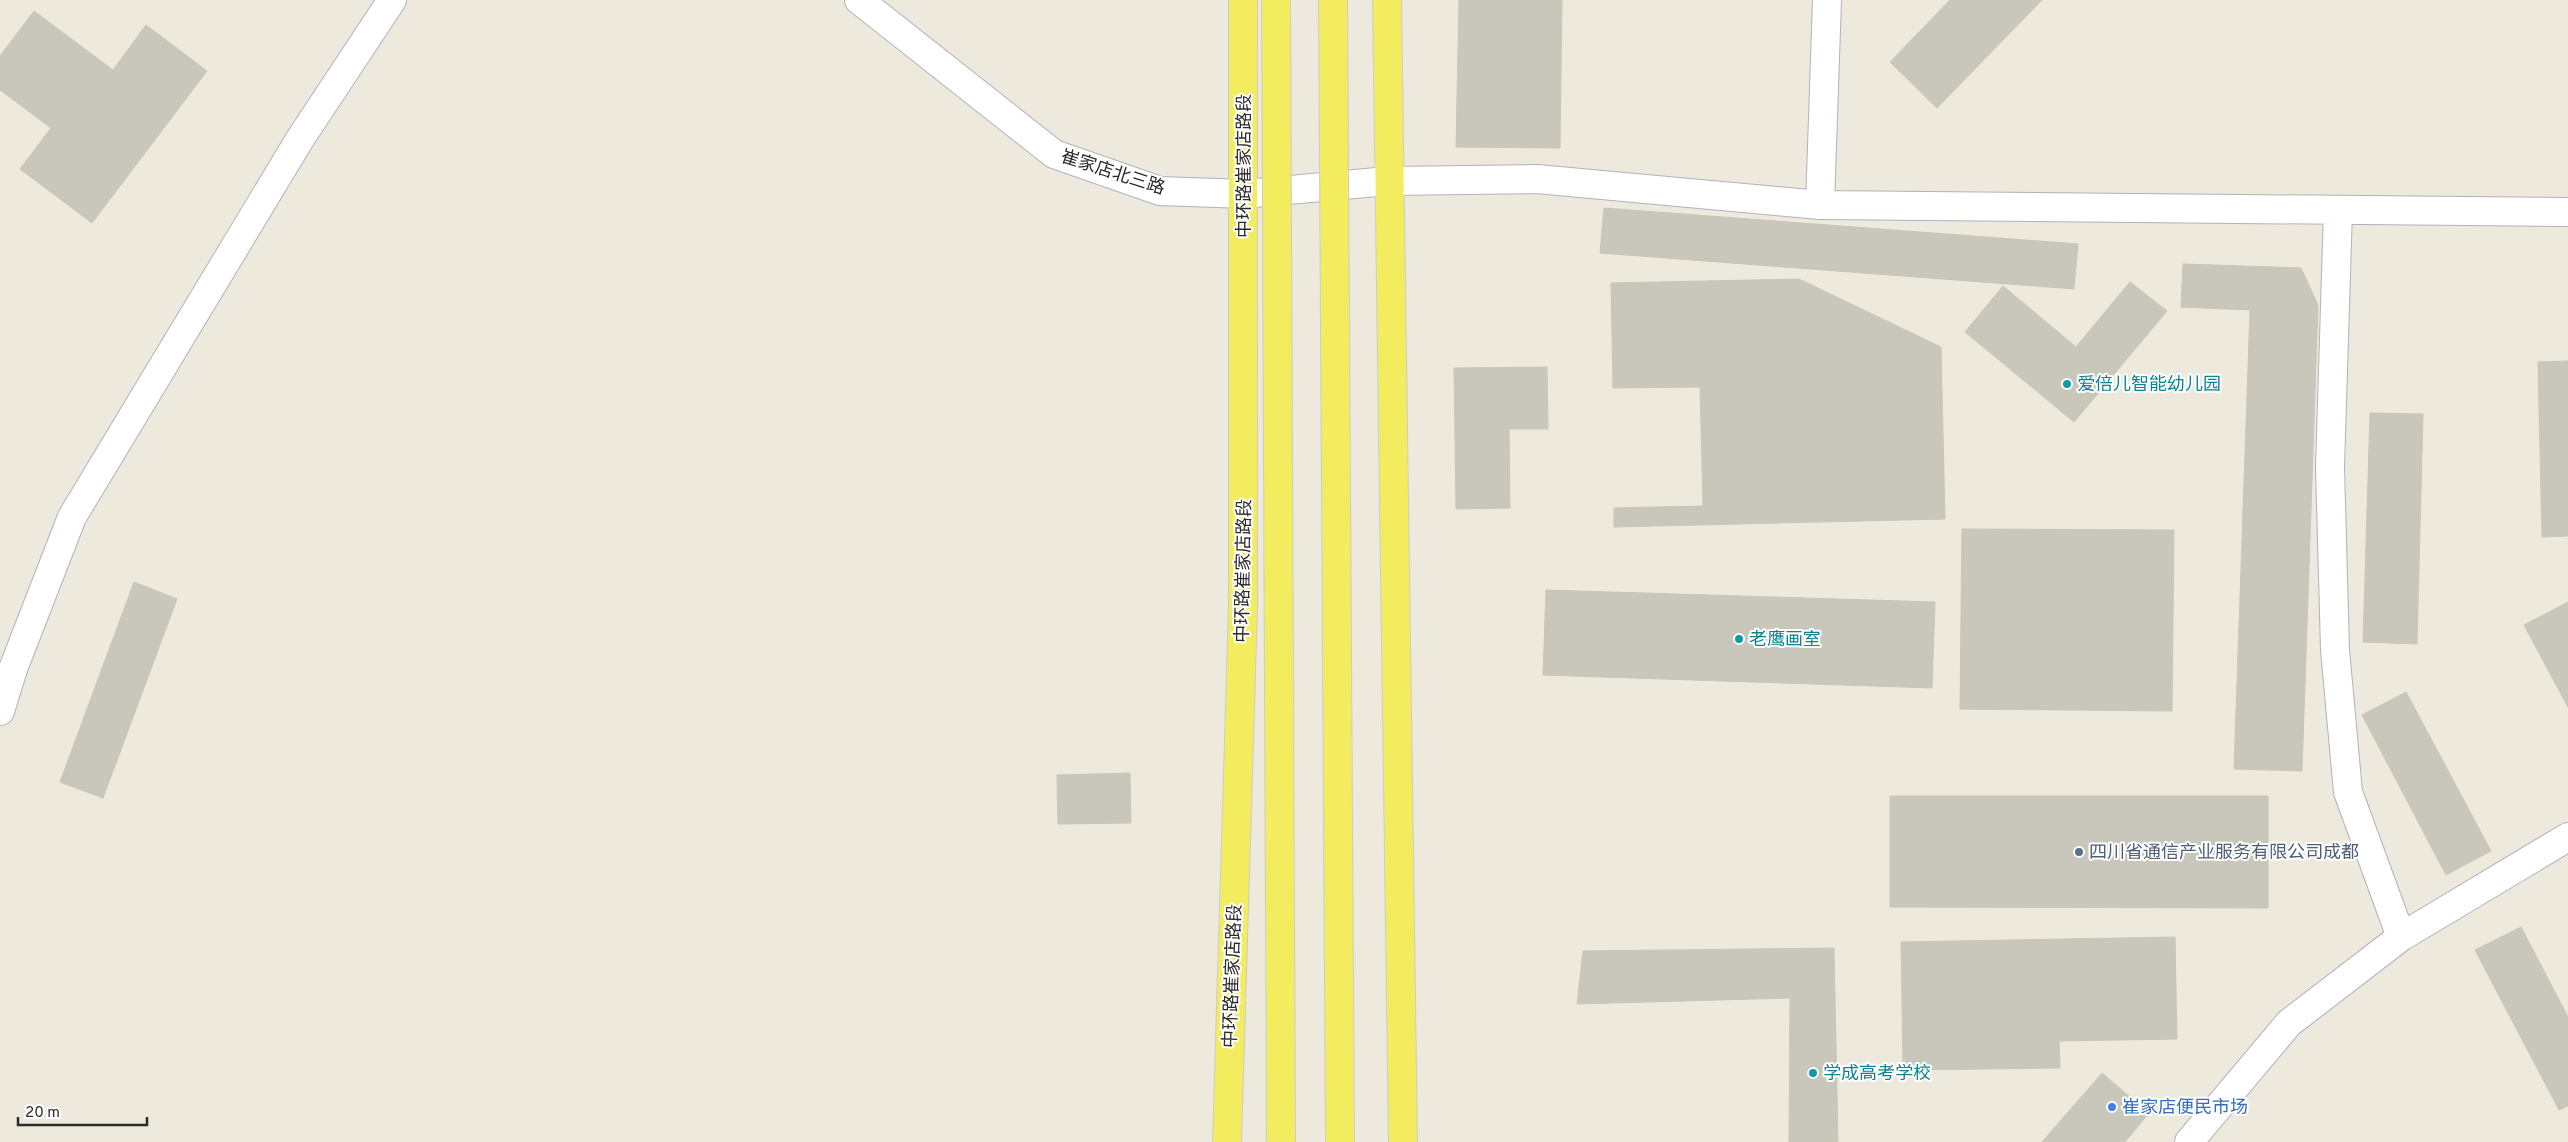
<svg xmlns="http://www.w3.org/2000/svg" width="2568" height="1142" viewBox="0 0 2568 1142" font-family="Overpass,'Noto Sans SC',sans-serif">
  <rect width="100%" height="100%" fill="#ede9dd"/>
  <path fill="#c9c7bc" stroke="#c9c6b7" d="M1459,0H1562L1560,148L1456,147Z
    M1950,0H2042L1937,108L1890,62Z
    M34,11L113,70L146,25L207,71L92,223L20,169L51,128L0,90V56Z
    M1604,208L2078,244L2074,289L1600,253Z
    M2183,264L2301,268L2318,305L2302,771L2234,769L2250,310L2181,307Z
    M1799,279L1941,347L1945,519L1614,527V508L1703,506L1700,387L1613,388L1611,283Z
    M2130,282L2167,311L2074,422L1965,332L2003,286L2076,347Z
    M2568,361V536L2542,537L2538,362Z
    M1547,367L1548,429H1509L1510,508L1456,509L1454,368Z
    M2370,413L2423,414L2417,644L2363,642Z
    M1962,529L2174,530L2172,711L1960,709Z
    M134,582L177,599L103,798L60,782Z
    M1546,590L1935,602L1932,688L1543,675Z
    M2568,602V707L2524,625Z
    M2406,692L2491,851L2446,875L2362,715Z
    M1130,773L1131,823L1058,824L1057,775Z
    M1890,796H2268V908L1890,907Z
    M2521,927L2568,1017V1106L2559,1110L2475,950Z
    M2175,937L2177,1039L2059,1041L2060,1068L1903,1070L1901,942Z
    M1834,948L1838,1142H1789L1790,998L1577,1004L1583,951Z
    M2102,1073L2149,1113L2125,1142H2042Z"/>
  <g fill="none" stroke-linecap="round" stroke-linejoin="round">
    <g stroke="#b1b1bf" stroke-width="30">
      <path id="minor" d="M859,0L1054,154L1160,191L1245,194L1388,181L1537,179L1820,205L2568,212
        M1820,205L1827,0
        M0,711L13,669L72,517L300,139L392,0
        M2401,937L2568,837
        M2189,1142L2289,1023L2401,937L2348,792L2335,650L2330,467L2338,210"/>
    </g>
    <g stroke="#ccc" stroke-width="30">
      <path id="major" d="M1387,0L1403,1142
        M1227,1142L1243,606V0"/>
    </g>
    <use href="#minor" stroke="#fff" stroke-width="28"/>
    <use href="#major" stroke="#f2ec5e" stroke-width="28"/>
    <g stroke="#ccc" stroke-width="30" stroke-linecap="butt">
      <path id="major-bridge" d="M1276,0L1281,1142
        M1333,0L1340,1142"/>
    </g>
    <use href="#major-bridge" stroke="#f2ec5e" stroke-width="28"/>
  </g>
  <g fill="#0f9aa8" stroke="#fff" stroke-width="2">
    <circle cx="2067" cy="384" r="5"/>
    <circle cx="1739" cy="639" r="5"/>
    <circle cx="1813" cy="1073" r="5"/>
  </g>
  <circle fill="#5c6f8a" stroke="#fff" stroke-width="2" cx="2079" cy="852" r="5"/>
  <circle fill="#3f7fe0" stroke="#fff" stroke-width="2" cx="2112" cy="1107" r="5"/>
  <g text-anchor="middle" stroke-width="4" stroke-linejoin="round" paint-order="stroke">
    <g font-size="18" fill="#2b2b2b" stroke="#fff">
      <text transform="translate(1244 166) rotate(-90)" y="6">中环路崔家店路段</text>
      <text transform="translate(1113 172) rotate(18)" y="6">崔家店北三路</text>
      <text transform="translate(1243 571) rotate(-89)" y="6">中环路崔家店路段</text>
      <text transform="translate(1232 976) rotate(-88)" y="6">中环路崔家店路段</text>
    </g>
    <g font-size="18" fill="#0d838f" stroke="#fff" text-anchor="start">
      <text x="2077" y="390">爱倍儿智能幼儿园</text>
      <text x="1749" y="645">老鹰画室</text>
      <text x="1823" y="1079">学成高考学校</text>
    </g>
    <g font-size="18" fill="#4e5e75" stroke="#fff" text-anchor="start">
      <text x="2089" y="858">四川省通信产业服务有限公司成都</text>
    </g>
    <g font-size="18" fill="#366cbe" stroke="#fff" text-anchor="start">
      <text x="2122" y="1113">崔家店便民市场</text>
    </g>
  </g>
  <path d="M18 1117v8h129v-8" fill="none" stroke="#2b2b2b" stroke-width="2.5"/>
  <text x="25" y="1117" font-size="15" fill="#2b2b2b" stroke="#ffffff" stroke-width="4" paint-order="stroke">20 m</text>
</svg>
